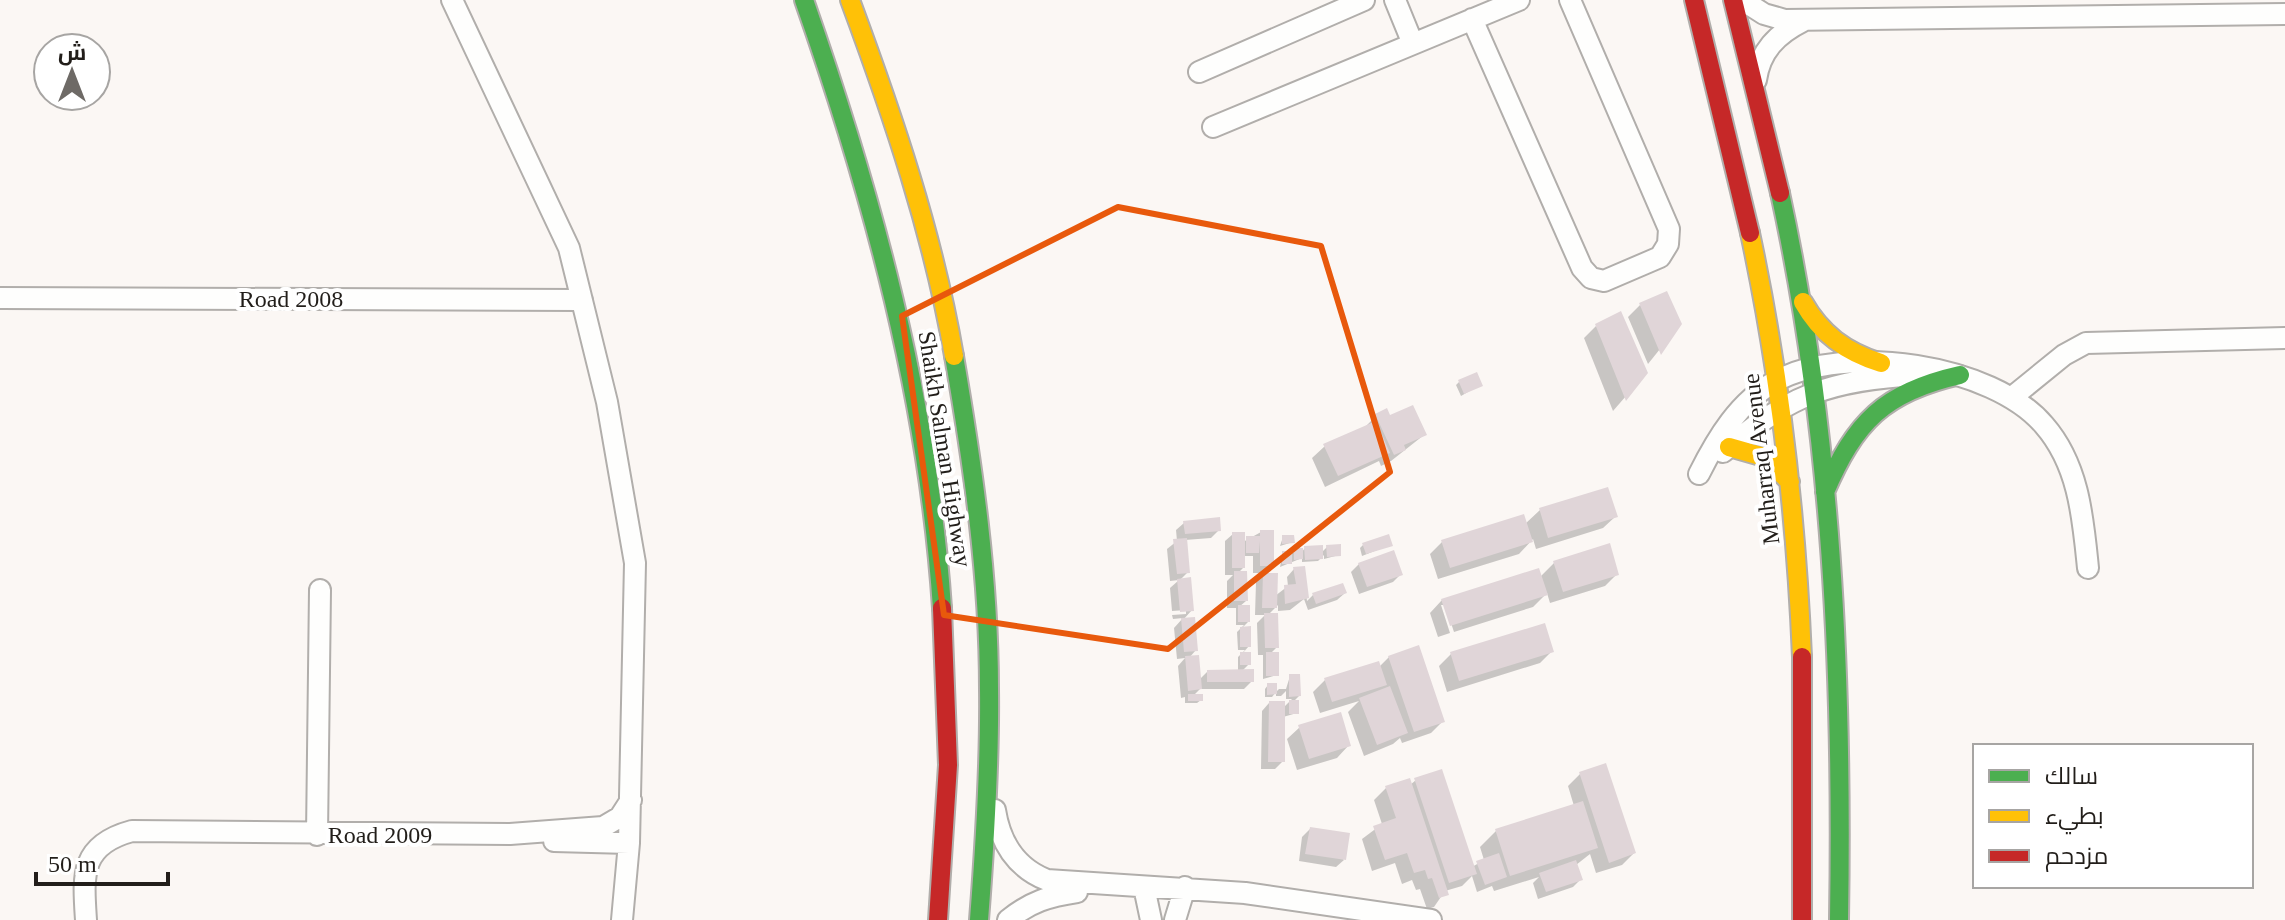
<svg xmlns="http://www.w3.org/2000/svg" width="2285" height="920" viewBox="0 0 2285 920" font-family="'Times New Roman',Cairo,serif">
  <rect width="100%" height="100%" fill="#fbf7f4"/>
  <path fill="#0003" d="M1640,305L1680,324L1648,364L1628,317Z
    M1596,326L1646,373L1613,411L1584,338Z
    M1459,382L1480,385L1461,396L1456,385Z
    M1376,416L1424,435L1391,461L1381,466L1379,461L1325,487L1312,458L1325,446L1364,428Z
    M1540,510L1616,516L1603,528L1536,549L1533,539L1519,554L1438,579L1430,554L1442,542L1525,524Z
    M1184,523L1219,530L1211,538L1185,540L1188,572L1180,580L1192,610L1183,620L1196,650L1189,658L1199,680L1207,672L1238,671V657L1245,650H1238L1237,632L1244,625H1236V608H1227V581L1233,575H1225V541L1233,534L1243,542L1261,532L1272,565L1265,573H1253V556H1243V568L1238,573L1246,601L1239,607L1248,622L1241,629L1249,646L1242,654L1249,664L1242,671L1252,681L1244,689H1200L1193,696L1201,700L1197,703H1185V697L1181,698L1178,666L1185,658L1177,659L1174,628L1183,618L1173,619L1172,615L1186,614V610L1172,611L1170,588L1179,580L1170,581L1167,549L1177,541L1176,530Z
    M1283,537L1293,542L1280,546Z
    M1363,545H1390L1362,556L1360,548Z
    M1327,547L1339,555L1324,559V555L1318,561L1302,562V558L1280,567L1283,553H1301L1305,548L1321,553Z
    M1554,563L1617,574L1605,586L1550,603L1547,593L1533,607L1454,632L1445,605H1441L1450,633L1438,637L1430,613L1442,600L1540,577Z
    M1359,564L1401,574L1393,582L1359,594L1351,572Z
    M1303,568L1307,601L1313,595L1345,593L1337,600L1308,610L1304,599L1290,610L1278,611V605L1268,615L1277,647L1270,654L1277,675L1263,679V655H1258L1257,623L1265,615H1255L1256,582L1264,575L1275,596L1288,586L1287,577L1294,569Z
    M1552,651L1540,663L1447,692L1439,666L1451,654Z
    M1389,657L1443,721L1431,733L1402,743L1400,738L1393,744L1364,756L1348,712L1359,701L1320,713L1313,692L1325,680L1379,667Z
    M1290,676L1299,696L1293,702L1297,713L1283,717V761L1275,769H1261L1262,711L1269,703L1283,708L1292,699H1286V691L1281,696H1276V692L1272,697H1265V689L1268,685L1275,693L1279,689H1286Z
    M1300,727L1349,745L1337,758L1297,770L1287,739Z
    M1580,774L1634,853L1622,865L1596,873L1590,854L1576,865L1581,879L1573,887L1538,899L1533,883L1539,877L1494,891L1492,886L1477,892L1472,876L1462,886L1445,891L1434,907L1427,909L1420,889L1416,890L1412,880L1402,884L1395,863L1372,871L1362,839L1382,824L1374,800L1386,788L1410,785L1416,780L1472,867L1484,860L1480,847L1496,831L1574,806L1568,786Z
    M1310,829L1344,860L1336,867L1299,861L1302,837Z"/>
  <path fill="#e0d5d8" d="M1667,291L1682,324L1661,355L1639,303Z
    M1621,311L1648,373L1626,401L1595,324Z
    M1477,372L1483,386L1464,394L1458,380Z
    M1413,405L1427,435L1404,445L1406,450L1394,455L1375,414L1387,408L1390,415Z
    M1376,421L1390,453L1338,476L1323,444Z
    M1608,487L1618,517L1548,538L1539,508Z
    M1524,514L1533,542L1450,568L1441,540Z
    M1220,517L1221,531L1185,534L1183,521Z
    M1260,530H1274V566H1260V541L1259,553H1246V536H1260Z
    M1232,532H1245V568H1232Z
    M1389,534L1393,546L1366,554L1362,543Z
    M1282,535H1294L1295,543L1282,544Z
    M1187,538L1190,573L1177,574L1173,539Z
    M1610,543L1619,575L1563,592L1553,561Z
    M1341,544V556L1327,557L1326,545Z
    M1323,545V559L1305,560L1304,546Z
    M1294,548H1303V559L1294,560Z
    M1394,550L1403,575L1367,587L1358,563Z
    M1282,551H1292V564H1282Z
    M1305,566L1309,598L1285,604L1284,585L1296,584L1293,567Z
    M1539,568L1548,595L1450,626L1441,599Z
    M1234,571H1247L1248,601H1234Z
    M1263,573H1278L1277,608H1262Z
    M1191,577L1194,611L1180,612L1177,579Z
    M1343,583L1347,593L1316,604L1312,593Z
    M1238,605H1250V622H1238Z
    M1264,613H1278L1279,648H1265Z
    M1195,617L1198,651L1184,652L1181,618Z
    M1545,623L1554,652L1459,681L1450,652Z
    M1251,626V647H1240V627Z
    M1419,645L1445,722L1414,732L1388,656Z
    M1240,652H1251V665H1240Z
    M1266,652H1279V676H1266Z
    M1199,655L1202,689L1188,691L1185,656Z
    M1379,661L1387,685L1332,702L1324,678Z
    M1254,669V682H1207V670Z
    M1289,674H1300L1301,696L1289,697Z
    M1267,683H1277V694L1267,695Z
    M1390,686L1408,733L1377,745L1359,698Z
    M1188,694H1203V701H1188Z
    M1289,700H1299V714H1289Z
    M1269,701H1285V762H1268Z
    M1341,712L1351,746L1309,759L1298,725Z
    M1606,763L1636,853L1609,863L1579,772Z
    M1442,769L1477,874L1449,883L1414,778Z
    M1410,778L1449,895L1439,898L1432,878L1428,879L1425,870L1414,873L1407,853L1385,860L1373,826L1396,818L1385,786Z
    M1583,801L1598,848L1510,876L1495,829Z
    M1310,827L1350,833L1346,860L1305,854Z
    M1499,853L1507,877L1485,885L1476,861Z
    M1576,860L1583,880L1546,892L1539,873Z"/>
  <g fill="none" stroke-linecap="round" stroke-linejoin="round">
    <g stroke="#b1aeab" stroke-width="24">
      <path id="street" d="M452,0L569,248L607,402L635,563L629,843L622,920
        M1395,0L1413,44
        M1742,0L1764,14L1785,20L2285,14
        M1472,19L1582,268L1591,278L1604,281L1660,257L1668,244L1669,229L1570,0
        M1199,72L1364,0
        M1756,80C1760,51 1777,34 1803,21
        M1213,127L1519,0
        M0,298L582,300
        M2011,398L2064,355L2086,343L2285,338
        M1723,452C1788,394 1832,380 1918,375
        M1699,474C1717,438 1739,401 1776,381C1845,343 1992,364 2044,425C2079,465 2083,518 2088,568
        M995,810C1000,842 1016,868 1047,880L1245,893L1431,920
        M317,835L320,590
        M554,841L629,843
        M1144,887L1151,920
        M86,920C83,875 80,845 132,831L510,834L603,827L620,817L631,800
        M1008,920C1030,902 1049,896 1077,892
        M1175,920L1185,887"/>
    </g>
    <g stroke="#b1aeab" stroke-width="22">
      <path id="fast" d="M804,0C873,197 928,399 942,608
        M1780,193C1832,432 1843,676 1839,920
        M954,356C973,466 989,577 989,689C990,766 985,843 979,920
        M1825,492C1855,422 1884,392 1960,375"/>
    </g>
    <g stroke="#b1aeab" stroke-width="22">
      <path id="slow" d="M850,0C893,116 933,234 954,356
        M1750,233C1780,373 1796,514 1802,657
        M1803,302C1821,334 1846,352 1881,363
        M1729,447L1764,457L1790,482"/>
    </g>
    <g stroke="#b1aeab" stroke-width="22">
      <path id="jam" d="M1694,0L1750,233
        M1733,0L1780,193
        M1802,657V920
        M938,920L948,765L942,608"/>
    </g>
    <use href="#street" stroke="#fefefd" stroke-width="20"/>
    <use href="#fast" stroke="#4caf50" stroke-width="18"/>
    <use href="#slow" stroke="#ffc107" stroke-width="18"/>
    <use href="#jam" stroke="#c62828" stroke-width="18"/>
  </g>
  <path fill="none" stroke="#e8590c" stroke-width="6" stroke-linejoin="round" d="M1118,207L1321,246L1390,472L1168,649L944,615L902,316Z"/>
  <g text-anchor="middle" stroke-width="8" stroke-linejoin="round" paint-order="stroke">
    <g font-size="24" fill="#221e1a" stroke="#fff">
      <text x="291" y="307">Road 2008</text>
      <text transform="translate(945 449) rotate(81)" y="8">Shaikh Salman Highway</text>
      <text transform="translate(1761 459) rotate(-97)" y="8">Muharraq Avenue</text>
      <text x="380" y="843">Road 2009</text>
    </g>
  </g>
  <rect x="1973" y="744" width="280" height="144" fill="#ffffff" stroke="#a7a5a3" stroke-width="2"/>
  <rect x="1989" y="770" width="40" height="12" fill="#4caf50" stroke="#a7a5a3" stroke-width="2"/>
  <text x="2045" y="784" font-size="24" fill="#221e1a">سالك</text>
  <rect x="1989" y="810" width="40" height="12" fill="#ffc107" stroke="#a7a5a3" stroke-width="2"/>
  <text x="2045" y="824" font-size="24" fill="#221e1a">بطيء</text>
  <rect x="1989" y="850" width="40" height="12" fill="#c62828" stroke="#a7a5a3" stroke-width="2"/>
  <text x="2045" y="864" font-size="24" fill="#221e1a">مزدحم</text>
  <g transform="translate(72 72)"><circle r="38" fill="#ffffff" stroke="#a7a5a3" stroke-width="2"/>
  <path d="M0-6L14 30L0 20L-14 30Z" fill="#6e6a66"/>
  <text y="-12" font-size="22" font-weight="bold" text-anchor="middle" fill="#221e1a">ش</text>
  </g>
  <path d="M36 872v12h132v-12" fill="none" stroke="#221e1a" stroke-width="4"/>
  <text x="48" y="872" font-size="24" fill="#221e1a" stroke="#ffffff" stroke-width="6" paint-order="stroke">50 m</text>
</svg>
